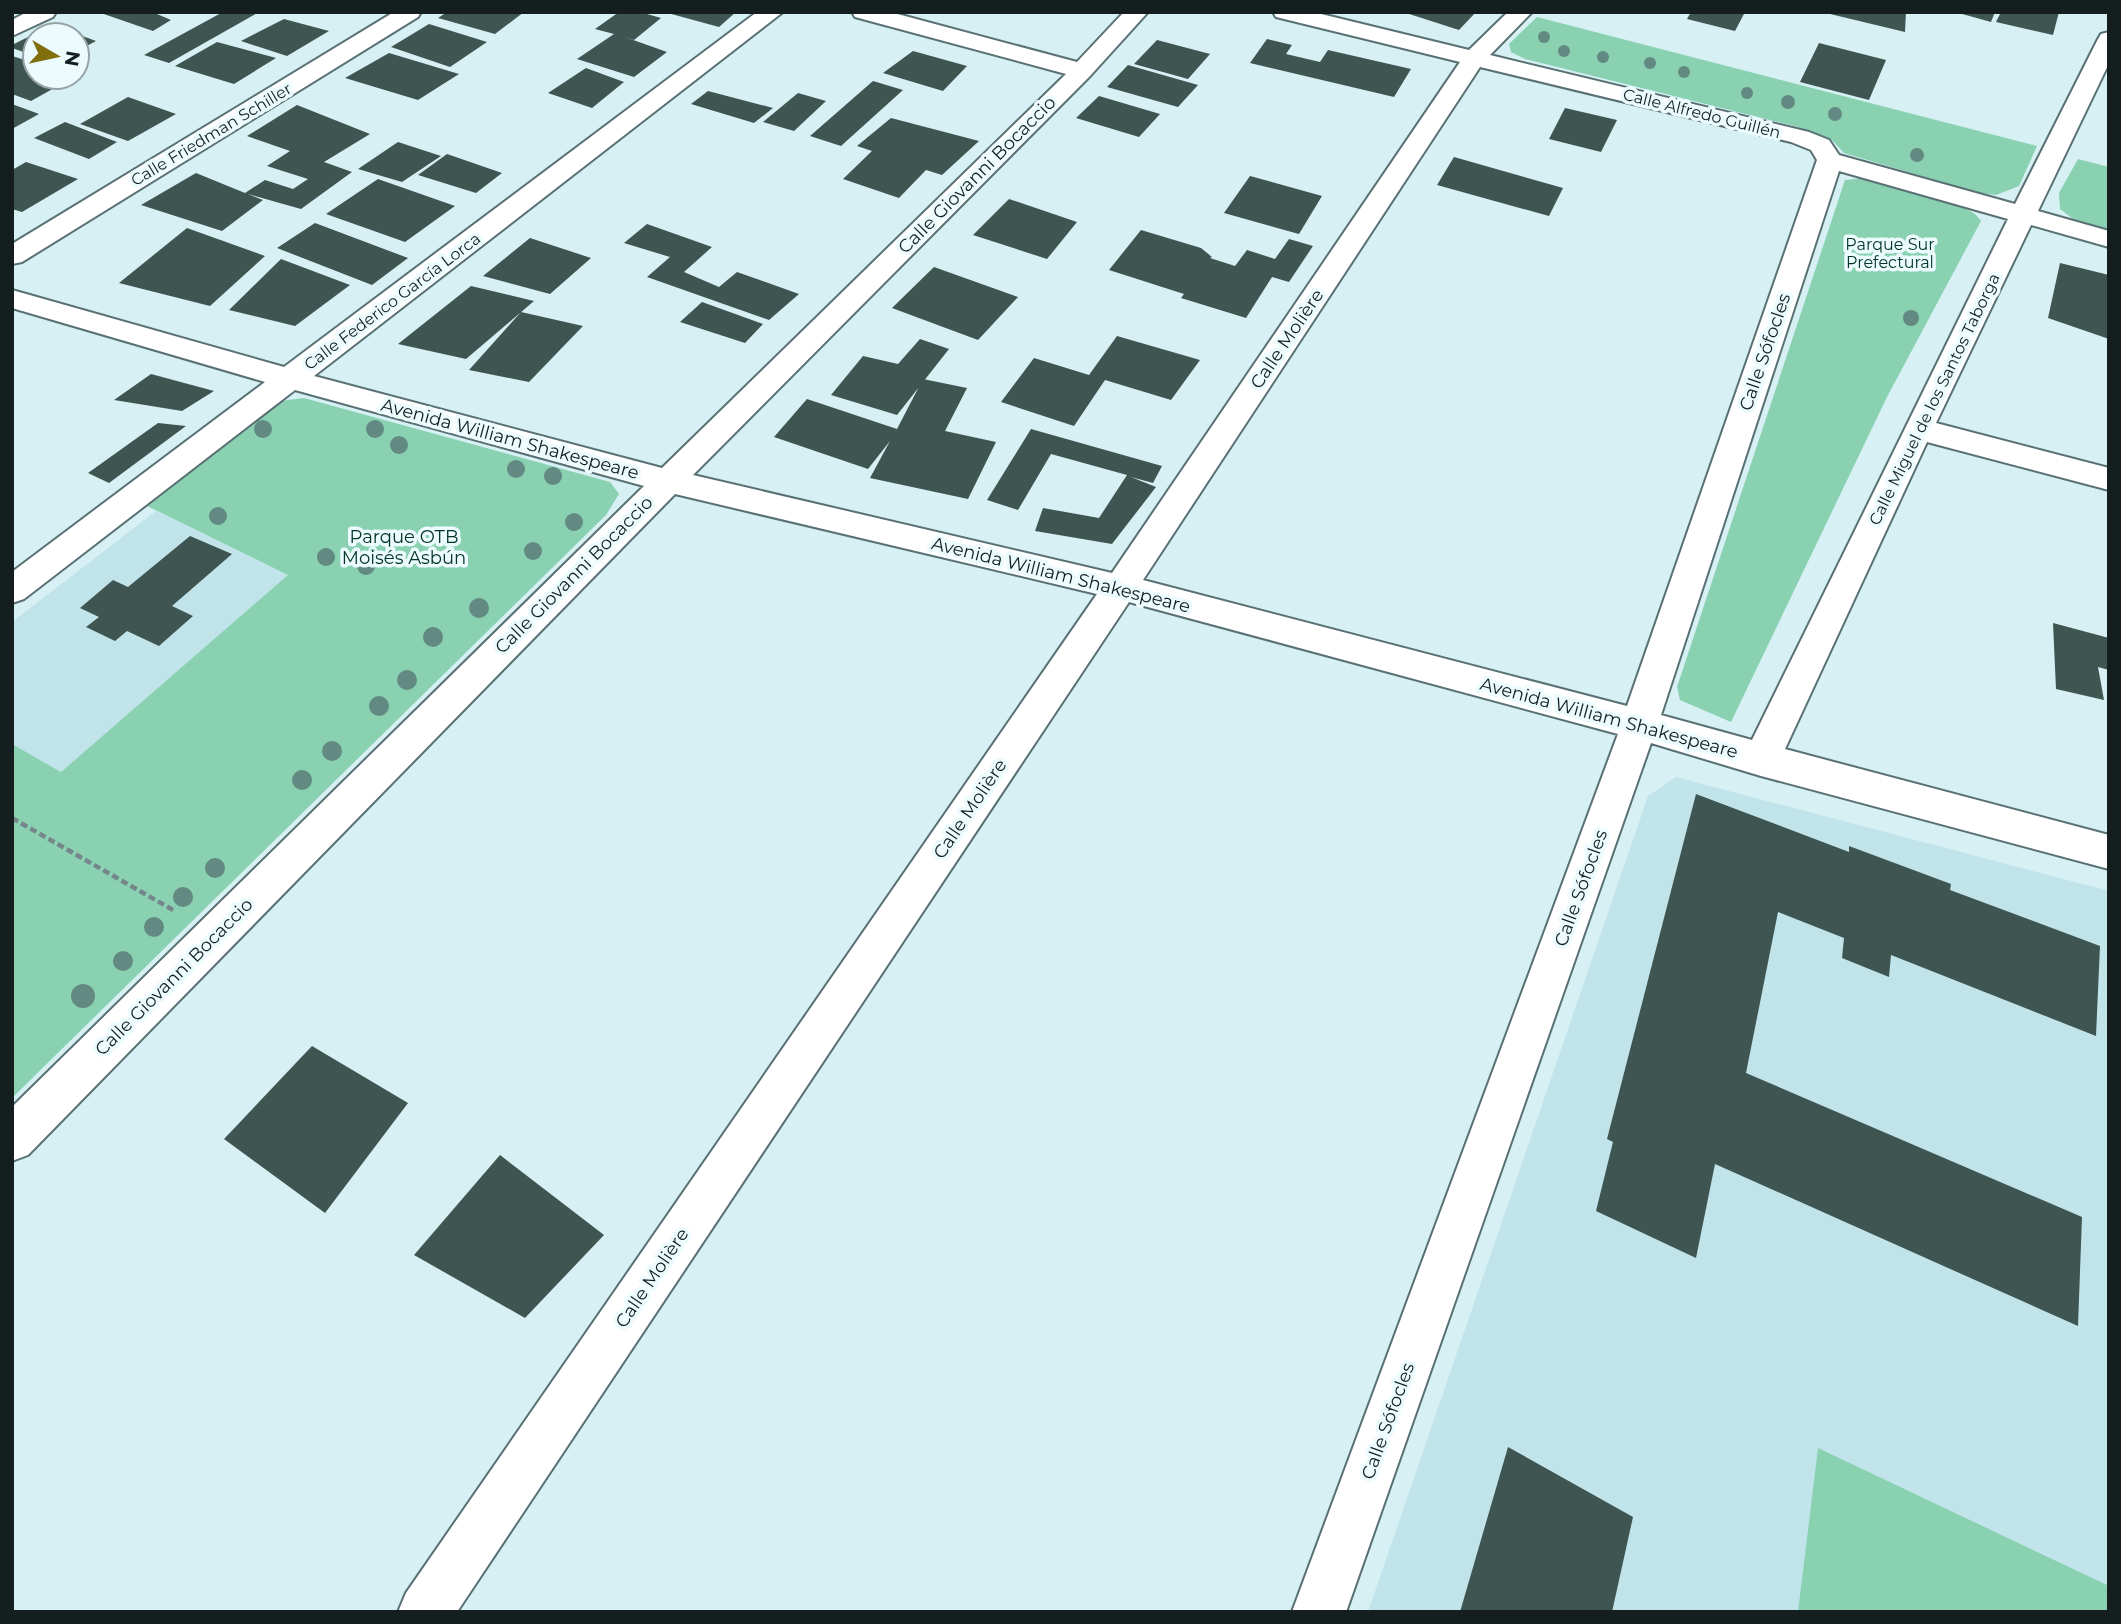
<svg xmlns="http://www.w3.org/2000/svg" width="2121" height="1624" viewBox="0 0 2121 1624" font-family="Montserrat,sans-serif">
  <rect width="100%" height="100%" fill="#d6f0f4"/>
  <path fill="#c1e4ea" d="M156,511L289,575L61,772L12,744V622Z
    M1676,777L2109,891V1612H1368L1648,796Z"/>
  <path fill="#8ad1b1" d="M1537,17L2037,146L2019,186L1996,195L1979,193L1844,153L1833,141L1798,127L1525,59L1511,52L1509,44Z
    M2078,159L2109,167V232L2081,225L2060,209L2059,193Z
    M1864,178L1963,207L1975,214L1981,221L1887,397L1731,722L1680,700L1677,687L1845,180Z
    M304,398L610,482L619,494L606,515L12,1098V744L61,772L288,575L145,505L280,401Z
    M1818,1448L2109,1586V1612H1798Z"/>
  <path fill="#3f5552" d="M98,12H161L157,14L171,20L153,31Z
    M223,12H259L169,63L144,55Z
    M447,12H524L495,34L438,18Z
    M619,12H640L661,18L634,40L622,36L667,52L634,77L577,59L614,34L595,29Z
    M664,12H736L719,27Z
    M1403,12H1476L1459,30Z
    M1691,12H1745L1735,31L1687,19Z
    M1826,12H1906L1905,32L1826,13Z
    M1955,12H1995L1991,22Z
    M2001,12H2059L2053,35L1996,22Z
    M284,19L329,31L287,56L241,41Z
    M429,24L487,42L450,67L391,47Z
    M50,26L77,34L96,41L77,51V35H35V56L12,48V45Z
    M1267,39L1292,45L1286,54L1320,62L1328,50L1411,69L1394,97L1250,63Z
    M1157,40L1210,54L1188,79L1134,64Z
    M217,42L276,58L234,84L175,66Z
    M1819,43L1886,60L1869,100L1800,82Z
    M913,51L967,66L943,91L883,73Z
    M389,53L459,74L418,100L345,78Z
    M12,56L35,63V77H74L31,101L12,94Z
    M1128,65L1198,85L1178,107L1107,87Z
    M586,68L624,82L592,108L548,93Z
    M873,81L903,90L841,146L810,136Z
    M708,91L773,108L754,123L691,104Z
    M798,93L826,101L794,131L763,122Z
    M1099,96L1160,114L1139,137L1076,118Z
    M128,97L176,114L128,141L80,124Z
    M12,104L39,114L12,129Z
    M297,105L370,134L324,162L352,172L301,209L248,194L263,200L222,231L141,205L196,173L245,193L265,180L293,189L308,179L267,166L290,151L247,136Z
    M1565,108L1617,120L1601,152L1549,139Z
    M891,118L979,141L942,175L926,170L899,198L843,179L872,151L857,146Z
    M65,122L117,142L89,159L34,138Z
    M398,142L441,156L402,182L358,169Z
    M447,154L502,173L476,193L418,175Z
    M1454,157L1563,188L1549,216L1437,185Z
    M26,162L78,179L22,212L12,209V170Z
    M1250,176L1322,196L1299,234L1224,213Z
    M378,179L455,206L405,242L326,214Z
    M1009,199L1077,222L1047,259L973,235Z
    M315,223L408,258L372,285L277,248Z
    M647,224L712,247L684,272L719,287L737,272L799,294L769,320L647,277L670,257L624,243Z
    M187,228L265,256L210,306L119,283Z
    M1141,230L1201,248L1212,257L1210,258L1235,266L1247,250L1275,259L1289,239L1313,246L1289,282L1272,277L1246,318L1181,298L1184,294L1109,270Z
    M530,238L591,258L550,294L483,276Z
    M281,259L350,285L295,326L229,310Z
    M2060,263L2109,275V339L2048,318Z
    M934,267L1018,297L978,340L892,308Z
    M471,286L534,301L466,359L398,344Z
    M702,302L763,324L745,343L680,322Z
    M521,312L583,326L529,382L469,370Z
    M1117,336L1200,360L1171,400L1105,380L1074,426L1001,402L1034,358L1089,375Z
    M920,339L949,349L897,415L831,395L863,356L898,364Z
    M151,374L214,391L182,411L114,400Z
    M923,379L967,388L945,431L996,442L968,499L870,478L890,441L868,469L774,437L807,399L897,429Z
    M158,423L186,426L109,483L88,473Z
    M1031,429L1162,466L1153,483L1131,477L1156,487L1112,544L1035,531L1043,508L1099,518L1127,475L1051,454L1018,510L987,500Z
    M190,536L232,554L172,606L193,616L159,646L127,631L115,641L86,627L99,617L80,608L113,580L128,587Z
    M2053,623L2109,638V670L2098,667L2104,700L2056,689Z
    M1696,794L1849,852V846L1951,884L1950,890L2100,946L2096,1036L1891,955L1889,977L1842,958L1844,938L1778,912L1746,1073L2082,1217L2078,1326L1715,1164L1696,1258L1596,1211L1613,1142L1607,1139Z
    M312,1046L408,1103L325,1213L224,1139Z
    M500,1155L604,1235L525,1318L414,1255Z
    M1508,1447L1633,1517L1612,1612H1460Z"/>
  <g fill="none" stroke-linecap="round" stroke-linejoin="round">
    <g stroke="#597074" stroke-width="4">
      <path id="street" d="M27,12H56L53,17L12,36V20Z
        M394,12H421L418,17L22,262L12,264V244Z
        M757,12H783L314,376L662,468L1066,74L855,17L852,12H890L1077,62L1124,12H1148L1090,76L693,475L1112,573L1460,62L1276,17L1273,12H1313L1469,50L1508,12H1532L1490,55L1809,132L1829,140L1839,155L2015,204L2098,39L2101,34L2109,32V63L2038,211L2109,231V247L2031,225L1936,423L2109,468V490L1927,442L1785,749L2109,835V869L1761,776L1651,743L1346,1612H1292L1618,734L1129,602L457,1612H398L406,1593L1097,594L675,494L28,1155L12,1161V1107L644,486L295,390L24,599L12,603V572L265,382L12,308V290L284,367ZM1480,67L1791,142L1811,150L1817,160L1627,706L1143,580ZM1839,171L2008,219L1752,740L1661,715Z"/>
    </g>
    <path stroke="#75878a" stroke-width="4.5" stroke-dasharray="7 3.5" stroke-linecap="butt" d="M12,818L173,910"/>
    <use href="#street" fill="#fff" fill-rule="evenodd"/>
  </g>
  <g fill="#628982">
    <circle cx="1544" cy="37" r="6"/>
    <circle cx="1564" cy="51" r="6"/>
    <circle cx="1603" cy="57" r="6"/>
    <circle cx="1650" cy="63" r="6"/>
    <circle cx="1684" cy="72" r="6"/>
    <circle cx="1747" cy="93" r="6"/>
    <circle cx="1788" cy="102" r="7"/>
    <circle cx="1835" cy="114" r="7"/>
    <circle cx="1917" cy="155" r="7"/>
    <circle cx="1911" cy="318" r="8"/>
    <circle cx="263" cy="429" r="9"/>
    <circle cx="375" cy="429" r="9"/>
    <circle cx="399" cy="445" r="9"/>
    <circle cx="516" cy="469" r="9"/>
    <circle cx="553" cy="476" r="9"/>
    <circle cx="218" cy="516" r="9"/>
    <circle cx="574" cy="522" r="9"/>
    <circle cx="533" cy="551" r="9"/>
    <circle cx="326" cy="557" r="9"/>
    <circle cx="366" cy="566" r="9"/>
    <circle cx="479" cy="608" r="10"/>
    <circle cx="433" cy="637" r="10"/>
    <circle cx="407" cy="680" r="10"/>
    <circle cx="379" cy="706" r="10"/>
    <circle cx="332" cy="751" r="10"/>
    <circle cx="302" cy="780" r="10"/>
    <circle cx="215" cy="868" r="10"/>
    <circle cx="183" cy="897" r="10"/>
    <circle cx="154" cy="927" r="10"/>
    <circle cx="123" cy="961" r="10"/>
    <circle cx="83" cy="996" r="12"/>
  </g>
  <g text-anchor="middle" stroke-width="7" stroke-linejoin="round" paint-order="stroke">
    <g font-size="16" fill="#141e1f" stroke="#ebfbfe">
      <text transform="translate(1702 113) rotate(14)" y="6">Calle Alfredo Guillén</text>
      <text transform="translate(211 134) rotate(-31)" y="6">Calle Friedman Schiller</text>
      <text transform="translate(392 301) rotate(-37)" y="6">Calle Federico García Lorca</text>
      <text transform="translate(1934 399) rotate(-64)" y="6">Calle Miguel de los Santos Taborga</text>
    </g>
    <g font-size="16" fill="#043424" stroke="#ebfbfe">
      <text x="1890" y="250">Parque Sur<tspan x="1890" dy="18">Prefectural</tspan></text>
    </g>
    <g font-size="18" fill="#141e1f" stroke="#ebfbfe">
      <text transform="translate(977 175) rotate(-45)" y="6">Calle Giovanni Bocaccio</text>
      <text transform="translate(1287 339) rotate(-56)" y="6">Calle Molière</text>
      <text transform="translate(1765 352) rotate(-71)" y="6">Calle Sófocles</text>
      <text transform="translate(510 439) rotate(15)" y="6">Avenida William Shakespeare</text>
      <text transform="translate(574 575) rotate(-45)" y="6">Calle Giovanni Bocaccio</text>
      <text transform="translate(1061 575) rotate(14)" y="6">Avenida William Shakespeare</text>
      <text transform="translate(1609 718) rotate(15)" y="6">Avenida William Shakespeare</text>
      <text transform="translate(970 809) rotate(-56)" y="6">Calle Molière</text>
      <text transform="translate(1581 888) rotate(-70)" y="6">Calle Sófocles</text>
      <text transform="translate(174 977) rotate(-45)" y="6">Calle Giovanni Bocaccio</text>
      <text transform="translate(652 1278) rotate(-56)" y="6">Calle Molière</text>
      <text transform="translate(1388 1421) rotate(-70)" y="6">Calle Sófocles</text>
    </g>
    <g font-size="18" fill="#043424" stroke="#ebfbfe">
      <text x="404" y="543">Parque OTB<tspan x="404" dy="21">Moisés Asbún</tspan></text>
    </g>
  </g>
  <rect width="2121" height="1624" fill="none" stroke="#141e1f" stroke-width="28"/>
  <g transform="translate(56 56) rotate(99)"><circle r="33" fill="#ebfbfe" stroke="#95a3a5" stroke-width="2"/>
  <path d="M0-5L12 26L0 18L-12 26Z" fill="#816f0d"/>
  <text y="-10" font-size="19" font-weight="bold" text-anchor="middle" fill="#141e1f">N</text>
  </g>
</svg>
